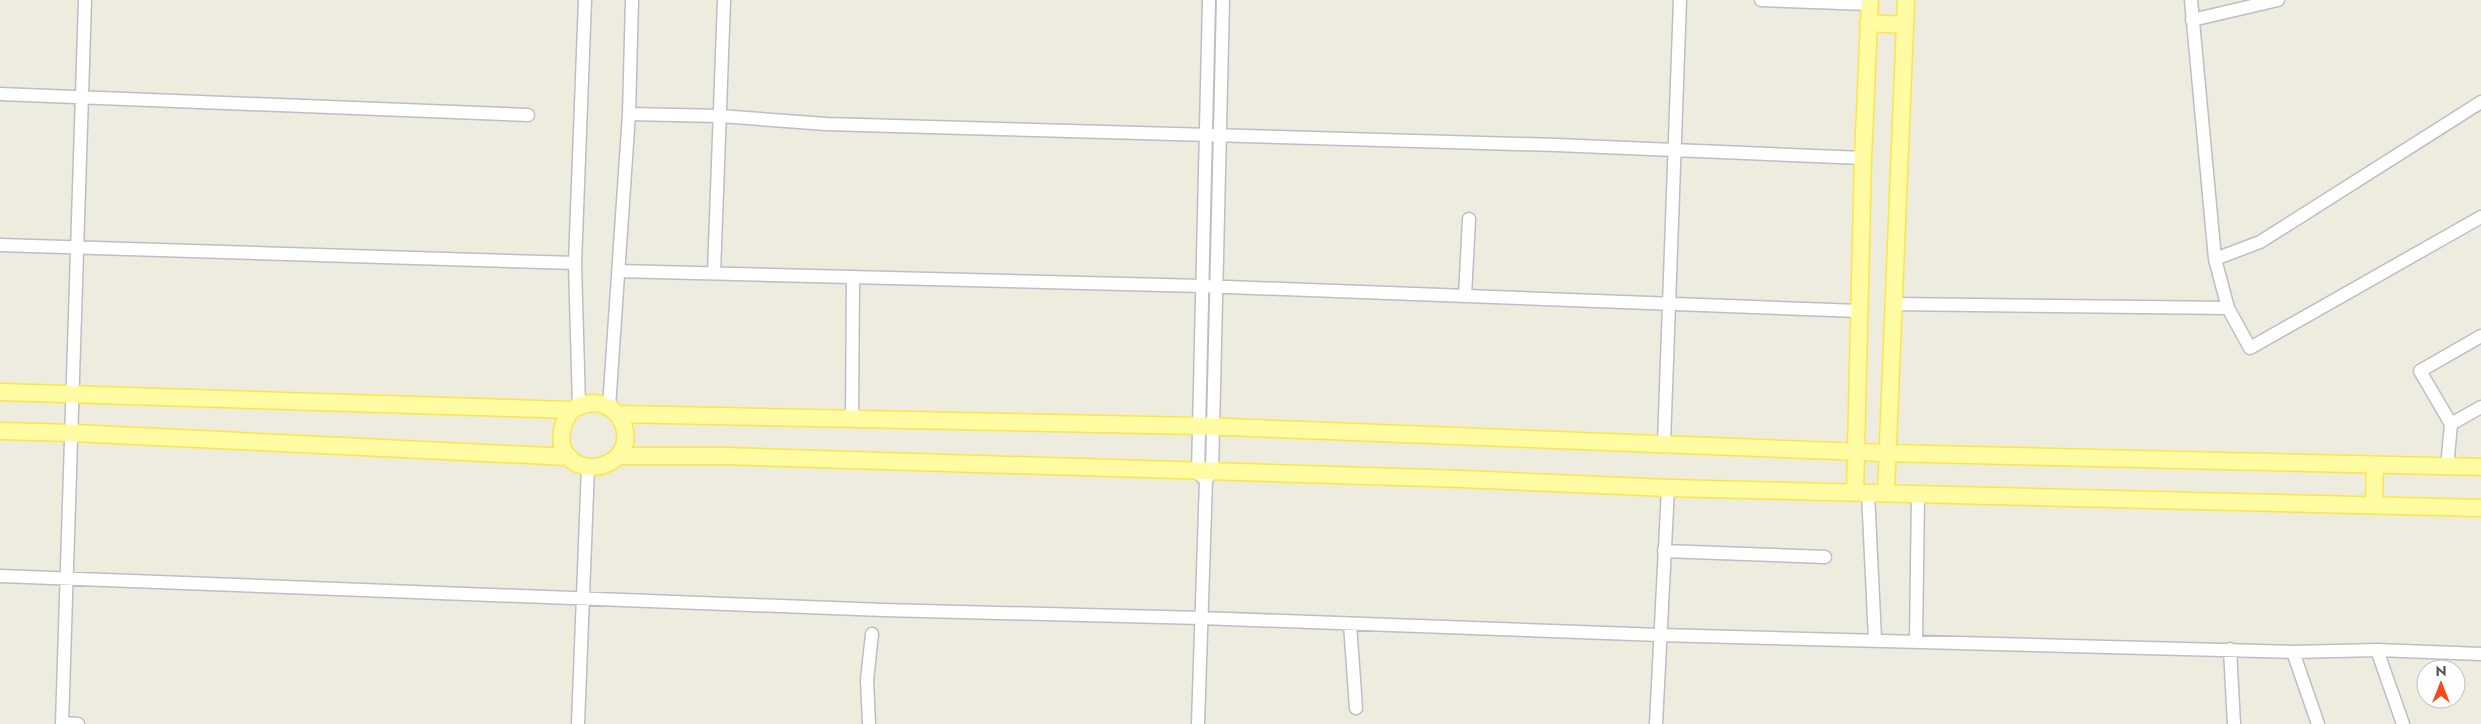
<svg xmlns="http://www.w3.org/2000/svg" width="2481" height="724" viewBox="0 0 2481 724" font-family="Jost,sans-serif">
  <rect width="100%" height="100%" fill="#eeecdf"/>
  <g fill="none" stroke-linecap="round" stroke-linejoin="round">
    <g stroke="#bdbec5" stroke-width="15">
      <path id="minor" d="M1761,0L1869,4
        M2192,20L2278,0
        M0,94L528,115
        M629,114L720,116L826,124L1556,145L1863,158
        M0,245L575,263
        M2215,259L2260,242L2481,102
        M618,271L1202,286L1859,311
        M714,273L724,0
        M1465,296L1469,219
        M1894,304L2228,308L2215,259L2191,0
        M2228,308L2250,348L2481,217
        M579,406L575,263L585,0
        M609,407L629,114L632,0
        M852,419L853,277
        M2451,424L2420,371L2481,336
        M1664,443L1680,0
        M2447,468L2451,424L2481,407
        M1202,477L1198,472L1209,0
        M1868,493L1875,639
        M1664,551L1825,557
        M0,576L883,610L1201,618L1660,635L2293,652L2377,650L2481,654
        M1350,624L1356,708
        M1916,641L1918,494
        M2230,649L2234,724
        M2377,650L2403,724
        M2293,652L2318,724
        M62,723L78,724
        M62,724C71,483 76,241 85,0
        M578,724L588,467
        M869,724L867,680L872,634
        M1198,724L1206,480L1212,472L1223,0
        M1656,724L1668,488"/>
    </g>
    <g stroke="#ffe447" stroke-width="19">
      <path id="major" d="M1868,23L1905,25
        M0,392L572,410C617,382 647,448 606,464C597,468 589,468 580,465C555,455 558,427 572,410
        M618,414L1200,426L1886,453L2481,467
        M0,431L73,433L569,457
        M618,456H725L1462,479L1668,488L2481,508
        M1855,492L1863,158L1870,0
        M1886,493L1906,0
        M2374,505L2375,466"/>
    </g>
    <use href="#minor" stroke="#fff" stroke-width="12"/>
    <use href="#major" stroke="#fffca3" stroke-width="16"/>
  </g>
  <g transform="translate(2441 684)"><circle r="24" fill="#ffffff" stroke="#bcbec1"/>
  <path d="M0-4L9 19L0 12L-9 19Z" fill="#fc4717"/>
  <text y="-8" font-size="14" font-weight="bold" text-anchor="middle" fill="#585c63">N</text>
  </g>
</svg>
